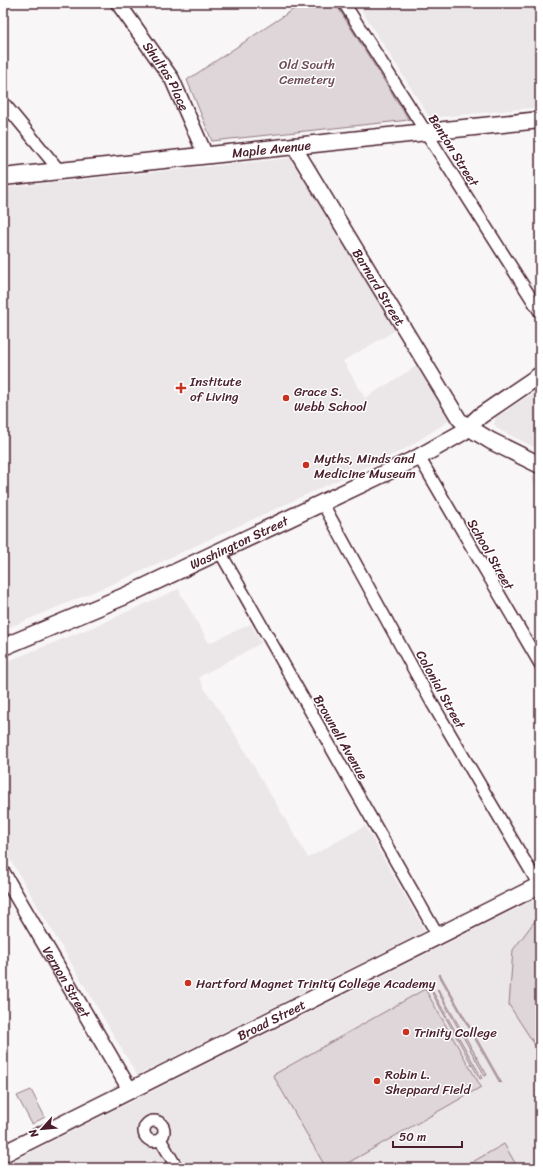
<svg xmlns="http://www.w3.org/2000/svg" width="543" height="1171" viewBox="0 0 543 1171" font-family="Sriracha,sans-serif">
  <rect width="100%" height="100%" fill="#f8f6f7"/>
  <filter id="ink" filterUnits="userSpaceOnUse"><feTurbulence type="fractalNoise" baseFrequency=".025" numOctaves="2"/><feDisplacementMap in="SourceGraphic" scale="8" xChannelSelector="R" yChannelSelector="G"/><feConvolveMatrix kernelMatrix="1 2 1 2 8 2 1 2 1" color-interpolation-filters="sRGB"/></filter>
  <g filter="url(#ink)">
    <path fill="#ebe6e8" d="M357,3H540V107L430,118Z
      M292,158L396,330L343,361L365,398L417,366L450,420L405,449L119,581L3,630V188Z
      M540,389V450L498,429L494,424L496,417Z
      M531,475L540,480V503L534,483Z
      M178,589L209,643L251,624L261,643L199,677L204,688L233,731L308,858L365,826L425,931L137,1075L3,847V663L103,623Z
      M540,897V1168H3V1166Z"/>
    <path fill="#ded6d9" stroke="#947a82" d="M303,3H335L409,120L212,141L187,80Z
      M540,914V1049L535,1045L509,1005L513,950Z
      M440,974L470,1027L469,1028L439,975Z
      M425,989L481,1087L339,1168H326L273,1075Z
      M438,989L487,1075L485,1076L437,990Z
      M433,992L482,1078L480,1079L432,993Z
      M471,1029L501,1082L500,1083L470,1030Z
      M31,1090L45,1117L32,1124L17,1096Z
      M504,1144L518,1168H462Z"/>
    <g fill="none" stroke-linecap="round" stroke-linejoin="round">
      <g stroke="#4a1f2b" stroke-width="14">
        <path id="minor" d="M344,3L540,312
          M3,102L59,170
          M419,457L540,664
          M323,504L432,703L539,885
          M220,552L438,936
          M144 1131a10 10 0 1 1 20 0a10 10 0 1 1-20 0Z
          M160,1139L177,1168"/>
      </g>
      <g stroke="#4a1f2b" stroke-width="17">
        <g id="tertiary">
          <path id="s1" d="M118,3L172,79L205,154"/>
          <path id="s2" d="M293,145L459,419L468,427"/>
          <path id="s3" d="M3,873L130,1090"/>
        </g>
      </g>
      <g stroke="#4a1f2b" stroke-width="19">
        <g id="secondary">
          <path id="s4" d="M3,177L540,120"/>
          <path d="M468,427L491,441L540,465"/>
          <path id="s5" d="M3,647L125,596L419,457L463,432L480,416L540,375"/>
          <path id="s6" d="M3,1154L540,885"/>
        </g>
      </g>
      <use href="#minor" stroke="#fff" stroke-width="11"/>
      <use href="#tertiary" stroke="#fff" stroke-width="14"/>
      <use href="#secondary" stroke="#fff" stroke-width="16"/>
    </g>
  </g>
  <g fill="#c8321e" stroke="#fff" stroke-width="1.5">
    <path d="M179 382h4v4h4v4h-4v4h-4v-4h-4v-4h4z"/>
    <circle cx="286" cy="398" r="4"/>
    <circle cx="306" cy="465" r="4"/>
    <circle cx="188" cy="983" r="4"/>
    <circle cx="406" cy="1032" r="4"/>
    <circle cx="377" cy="1081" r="4"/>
  </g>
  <g text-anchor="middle" stroke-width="3" stroke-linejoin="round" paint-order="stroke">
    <g font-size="13" fill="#6f4d56" stroke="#fff">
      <text x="307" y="69">Old South<tspan x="307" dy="15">Cemetery</tspan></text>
    </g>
    <g font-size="13" fill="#4a1f2b" stroke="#fff">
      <text dy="5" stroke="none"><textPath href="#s1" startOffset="88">Shultas Place</textPath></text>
      <text dy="5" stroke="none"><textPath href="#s4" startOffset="270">Maple Avenue</textPath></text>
      <text transform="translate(454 150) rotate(58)" y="5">Benton Street</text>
      <text dy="5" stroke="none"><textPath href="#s2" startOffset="166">Barnard Street</textPath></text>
      <text dy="5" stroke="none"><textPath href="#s5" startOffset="258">Washington Street</textPath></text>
      <text transform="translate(491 554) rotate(60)" y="5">School Street</text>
      <text transform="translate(441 689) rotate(61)" y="5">Colonial Street</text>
      <text transform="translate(341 737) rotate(60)" y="5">Brownell Avenue</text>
      <text dy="5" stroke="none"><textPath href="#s3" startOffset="126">Vernon Street</textPath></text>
      <text dy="5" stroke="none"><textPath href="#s6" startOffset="300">Broad Street</textPath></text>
    </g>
    <g font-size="13" fill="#4a1f2b" stroke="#fff" text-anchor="start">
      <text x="190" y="386">Institute<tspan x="190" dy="15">of Living</tspan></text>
      <text x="294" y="396">Grace S.<tspan x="294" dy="15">Webb School</tspan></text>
      <text x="314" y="463">Myths, Minds and<tspan x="314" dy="15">Medicine Museum</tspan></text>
      <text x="196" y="988">Hartford Magnet Trinity College Academy</text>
      <text x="414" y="1037">Trinity College</text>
      <text x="385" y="1079">Robin L.<tspan x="385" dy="15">Sheppard Field</tspan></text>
    </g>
  </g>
  <rect width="543" height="1171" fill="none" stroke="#fff" stroke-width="16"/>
  <rect x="8" y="8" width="527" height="1155" fill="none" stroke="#4a1f2b" stroke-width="1.5" filter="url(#ink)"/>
  <g transform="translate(42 1129) rotate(243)" stroke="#ffffff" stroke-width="3" paint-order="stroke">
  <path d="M0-3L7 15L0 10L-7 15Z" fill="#4a1f2b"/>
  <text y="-6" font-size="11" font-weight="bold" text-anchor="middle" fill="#4a1f2b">N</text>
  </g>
  <path d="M393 1141v6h69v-6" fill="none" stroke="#4a1f2b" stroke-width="2"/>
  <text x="399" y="1141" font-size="12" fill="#4a1f2b" stroke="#ffffff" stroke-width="3" paint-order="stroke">50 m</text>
</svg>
